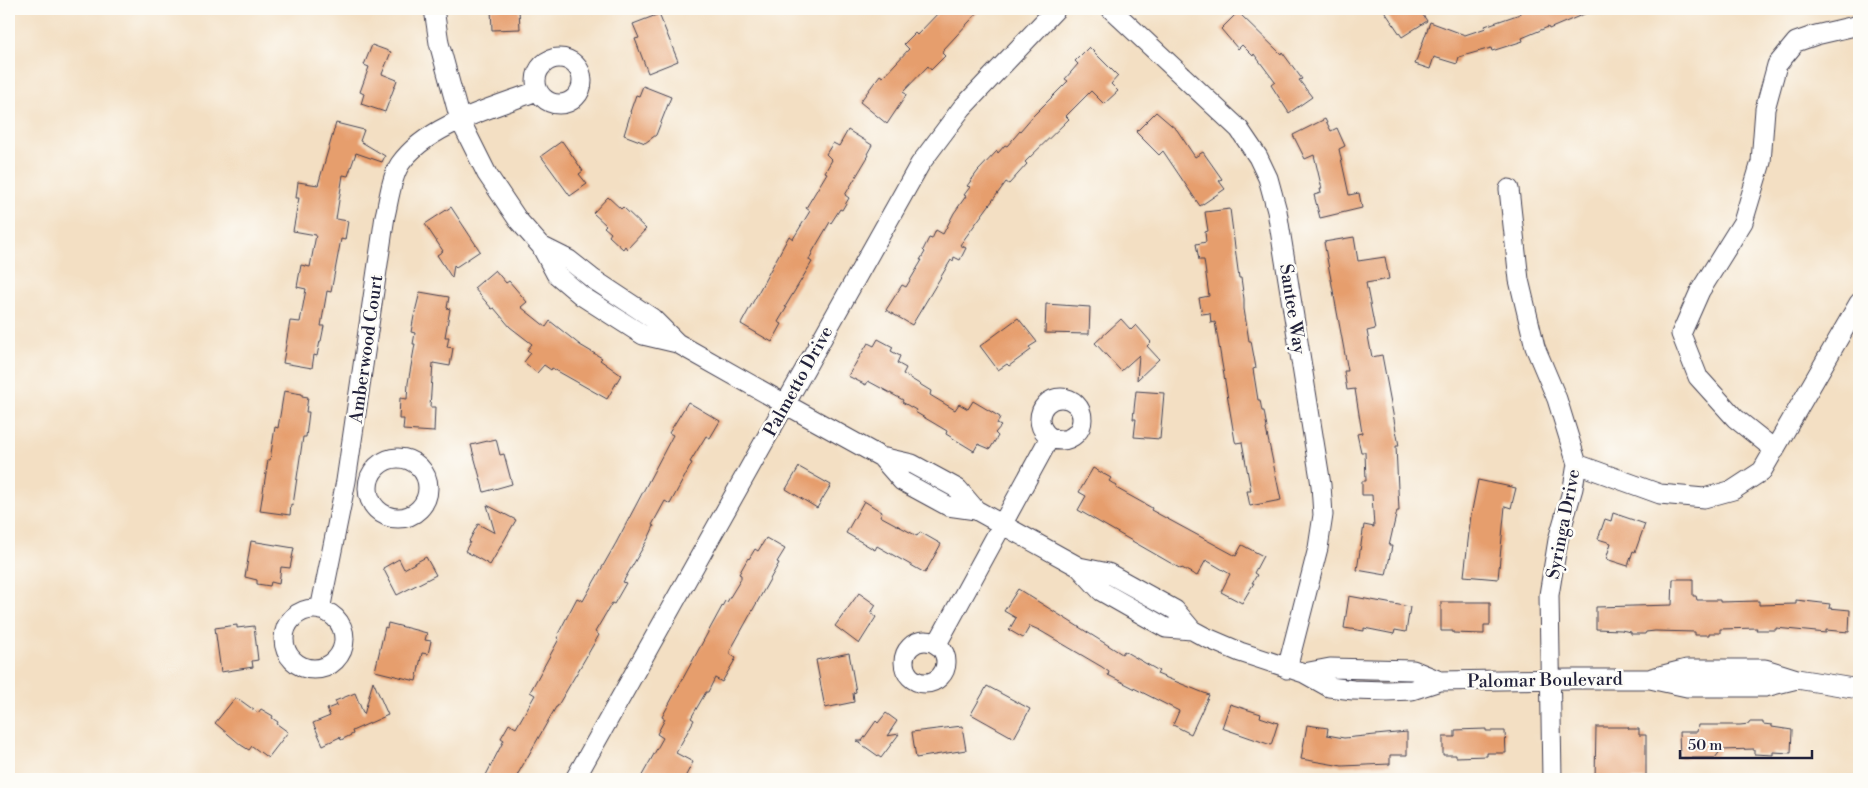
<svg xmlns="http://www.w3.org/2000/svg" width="1868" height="788" viewBox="0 0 1868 788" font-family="'Libre Bodoni',serif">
  <rect width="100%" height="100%" fill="#fdfcf7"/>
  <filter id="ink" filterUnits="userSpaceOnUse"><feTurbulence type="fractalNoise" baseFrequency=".02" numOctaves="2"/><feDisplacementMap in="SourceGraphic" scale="10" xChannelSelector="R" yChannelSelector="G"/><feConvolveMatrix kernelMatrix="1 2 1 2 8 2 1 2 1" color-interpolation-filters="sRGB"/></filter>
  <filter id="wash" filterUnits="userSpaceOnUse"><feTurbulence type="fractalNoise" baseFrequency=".0096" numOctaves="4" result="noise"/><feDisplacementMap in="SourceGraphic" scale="20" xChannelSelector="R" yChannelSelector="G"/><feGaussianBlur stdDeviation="1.12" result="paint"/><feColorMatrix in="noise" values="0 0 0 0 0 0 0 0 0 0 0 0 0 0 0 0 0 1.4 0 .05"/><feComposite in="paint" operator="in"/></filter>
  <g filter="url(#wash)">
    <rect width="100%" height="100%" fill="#f3dfc3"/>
    <g id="blocks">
      <path fill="#e69e6d" d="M491,9H519L520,29L492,30Z
        M942,9H981L944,49L942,53L945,56L931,70L928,66L903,92L906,94L905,97L887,124L860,102L880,75L883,77L909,49L904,44L915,33L917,35Z
        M1383,9H1419L1427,21L1402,37Z
        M1518,9H1596L1549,29L1548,27L1522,38L1523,41L1492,51L1491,48L1459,57L1457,64L1434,57L1430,69L1415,64L1430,22L1465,35L1486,28L1485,26L1520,14Z
        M1238,12L1281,54L1282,52L1302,79L1299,80L1312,97L1289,113L1271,85L1275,82L1254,54L1253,56L1242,45L1238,49L1221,29Z
        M659,14L678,61L648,73L635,39L639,38L633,24Z
        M372,45L391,52L382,74L397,80L385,112L361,104L364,94L360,92L369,67L364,65Z
        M1089,47L1118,76L1111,84L1118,91L1104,104L1091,91L1066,116L1069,119L1025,162L1027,164L1009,184L1006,182L960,245L966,248L960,260L954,257L953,261L951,260L912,325L886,310L902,285L906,287L922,260H920L925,252L923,250L929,238L932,239L936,230L943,234L954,213L966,196L964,195L970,187L967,186L978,171L997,151L998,153L1005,145L1007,146L1033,116L1068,81L1065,79L1078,64L1075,61Z
        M643,86L671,97L656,135L645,143L624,135L631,112H630L636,95L639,96Z
        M1156,112L1177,130L1195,157L1203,152L1222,179L1219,181L1225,189L1200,206L1163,151L1159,155L1136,132Z
        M1325,119L1331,131L1337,128L1345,146L1339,149L1349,195L1359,193L1362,208L1320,218L1314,195L1321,193L1320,189H1322L1314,155L1305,159L1293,135Z
        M336,123L364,130L360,141L385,156L382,162L356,153L348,176L343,175L336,219L348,221L345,240L341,239L331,292L327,291L321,326H324L321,341H320L317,356L314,355L312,368L283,363L290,321L300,322L306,289L297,287L301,265L310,267L316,235L293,231L299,198H296L298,182L318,185Z
        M848,130L872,145L867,154L869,155L845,195L849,198L842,210L840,209L831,223L830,222L813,251L809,260L812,262L785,307H787L778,322L782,324L772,342L741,324L789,236L793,239L810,211L806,208L827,173L825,172L832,160L826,154L833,143L839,146Z
        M562,141L583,171L579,174L587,184L570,196L541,156Z
        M608,197L621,209L623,207L646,229L627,249L625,246L623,249L609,236L611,233L604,227L606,225L593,213Z
        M451,207L480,251L456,267L454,265L452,278L437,255L443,251L425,224Z
        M1230,209L1239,278H1241L1244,299V309L1249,341H1251L1256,368L1253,369L1258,400H1260L1262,411H1264L1267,428L1266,429L1281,500L1250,506L1247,491H1251L1242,442L1236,443L1235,441L1215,322L1211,323L1210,313L1202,314L1199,298L1209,296L1204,260H1199L1196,244L1206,242L1205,232L1208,231L1205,212Z
        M1354,237L1358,261L1385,257L1389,279L1366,283L1375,329L1367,331L1372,357L1382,355L1399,446H1396L1399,511H1397L1389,546H1392L1386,575L1357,570L1364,525L1374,527L1372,495H1362V481H1366L1365,452H1361L1357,434L1362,433L1355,389L1347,390L1344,371H1348L1324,242Z
        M495,270L506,283L509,281L527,302L521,307L546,327L550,321L580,345L602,358L600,360L621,375L607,399L552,368L551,370L544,365L537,373L524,362L531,353L527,350L532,344L510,327L494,308L492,309L474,288Z
        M420,292L449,297L447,308L450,309L445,337H449L447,347L453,348L450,366L433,363L430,407H435L434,432L403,430L404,419H399L400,398L407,399L408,383L415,344H413L415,333L411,332L414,316Z
        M1046,304L1090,307L1089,334L1045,333Z
        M1018,318L1037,342L1029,347L1031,350L1009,366L1007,364L998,370L980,346Z
        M1121,319L1131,330L1136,325L1151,342L1147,346L1159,359L1137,380L1139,355L1121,371L1095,343Z
        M878,339L893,347L891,351L900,356L897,363L906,368L903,374L931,391L930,395L955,410L959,404L968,409L973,401L1000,417L997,424L1001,426L995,433L998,436L990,449L978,444L974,451L946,434L947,431L915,412L916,410L902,402L903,400L868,381L866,385L848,376L868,343L874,346Z
        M284,391L302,394V396L308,397L306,412H309L306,437H303L293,505L291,504L290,515L260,511L268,460H270L275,427L278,428Z
        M1136,391L1164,393L1160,439L1134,437L1136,419H1133Z
        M688,402L720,421L710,438L706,436L690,462L692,463L670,504L665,501L652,525L654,526L649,537L623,582L626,583L614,604L612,603L595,632L599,635L557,707H556L515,779H484L504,740L501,738L509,724L516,728L535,695L530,692L559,639L557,638L559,635L558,634L577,598L583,601L616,543L673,435L669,433Z
        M496,439L500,455L504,454L512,484L484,492L471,445Z
        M799,467L831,485L817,508L786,489Z
        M1093,468L1111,478L1109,481L1117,486L1116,488L1152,508L1151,510L1236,556L1242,545L1263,556L1254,573L1257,575L1252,583H1254L1242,603L1221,592L1230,574L1206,560L1197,576L1182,568L1181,569L1078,510L1086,496L1079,492Z
        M1478,480L1516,488L1511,508L1505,506L1498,579L1464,576L1471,515Z
        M864,501L882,512L880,516L917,536L920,532L941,544L925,573L877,546L875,550L846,533Z
        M487,505L516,520L490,565L465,551L470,542L469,541L478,524L495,533Z
        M1613,513L1645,524L1635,552L1633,551L1628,566L1606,559L1611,543L1598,539L1605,519L1611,521Z
        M766,538L785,549L777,562L779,563L730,651V654L736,658L722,682L715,678L708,692H706L691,718L694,720L676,753L693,762L684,779H640L663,738L657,734L665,719L662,717L725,601L727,602L741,579V575L739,574L748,558L749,559L755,549L758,551Z
        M251,541L294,548L290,568L281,567L279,584L271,582L270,586L257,584V580L245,577Z
        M426,557L436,575L397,595L383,568L399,559L404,569Z
        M1673,579H1693V596H1696L1697,600H1720V602L1759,601V605L1796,604V600L1830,604L1829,608L1850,610L1849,632L1826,630V633L1776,628V630H1756L1757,628L1720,629V633H1709V635H1695V632L1655,631L1646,632L1645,634H1631V632L1621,630L1596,629V607L1672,605Z
        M1018,589L1122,654L1124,651L1159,671L1157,674L1209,695L1191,734L1173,725L1179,711L1108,675L1109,672L1102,667L1039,630L1030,626L1023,638L1009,630L1016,618L1004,611Z
        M859,593L876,605L871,613L876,617L859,644L835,626Z
        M1349,596L1410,607L1406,632L1395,630L1394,634L1364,628V631L1344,628Z
        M1441,602H1490V625H1484V634L1453,633V631H1441Z
        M388,623L427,633L425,640L431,641L428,654L422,653L416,681L375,671L385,627L387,628Z
        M237,625V628L254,626L258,660L252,661L253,667L221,672L215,628Z
        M849,653L856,692L853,693L854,702L825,708L816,660Z
        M373,681L388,715L352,731L353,734L341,740L340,737L323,745L313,723L330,716L327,709L337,705L335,701L355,693L364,715Z
        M987,686L1030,709L1014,738L971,714Z
        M235,698L240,700L258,713L261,709L273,716L272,718L278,722L277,724L288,732L268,758L252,746L249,750L241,745L215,723Z
        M1230,704L1261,714L1260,717L1278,723L1271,745L1222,728Z
        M886,713L897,721L887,736L899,734L881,758L857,741H862L876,721L878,723Z
        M1749,722H1763V724L1772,725V727L1792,730L1791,753L1773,752V755L1754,754V749L1721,750L1715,758H1680L1679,732H1697L1698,725H1740L1749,724Z
        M1307,725L1328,728L1327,735L1344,738L1407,732V755H1390V764L1342,766L1301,759Z
        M962,726L966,750L916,758L912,732Z
        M1596,727H1628L1629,729H1639V735H1646V779H1595Z
        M1486,729V731H1505L1506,753H1487V756L1456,757V755H1443V737H1455V730Z"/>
    </g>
  </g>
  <g filter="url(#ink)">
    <use href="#blocks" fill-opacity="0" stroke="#413e4f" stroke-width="1"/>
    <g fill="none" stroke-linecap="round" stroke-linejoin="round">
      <g stroke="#413e4f" stroke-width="21">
        <path id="minor" d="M434,9L439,43L460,120L487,174L518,220L541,246L556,274L582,296L643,335L677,343
          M1111,9L1239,129L1258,157L1268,178L1277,211L1321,485L1323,515L1318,548L1287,669
          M536 81a23 23 0 1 1 46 0a23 23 0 1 1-46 0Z
          M1509,189L1519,280L1535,347L1557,399L1577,464L1573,488L1558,540L1549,595L1552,779
          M541,246L569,260L593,279L652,318L677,343L785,404L881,457L912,464L958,489L976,510L1079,567L1108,573L1175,610L1192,630L1205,637L1240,652L1304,673L1329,687L1353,690L1387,691L1412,690L1440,681L1573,679H1650L1687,687H1765L1797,679
          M1040 419a21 21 0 1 1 42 0a21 21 0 1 1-42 0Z
          M1775,450L1735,418L1698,377L1681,334L1700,291L1743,222L1761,162L1765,109L1777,65L1796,42L1816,35L1859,25
          M881,457L902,481L948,506L976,510
          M368 488a30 30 0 1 1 60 0a30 30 0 1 1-60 0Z
          M1577,464L1660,494L1704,498L1733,490L1762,471L1859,303
          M1079,567L1101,591L1166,628L1192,630
          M284 639a30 30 0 1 1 60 0a30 30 0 1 1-60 0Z
          M320,610L346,481L385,216C389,200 391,178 400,164C428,124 493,108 537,91
          M904 662a21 21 0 1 1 42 0a21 21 0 1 1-42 0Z
          M937,644L1050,437
          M1304,673L1330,668L1413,670L1440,681
          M1652,678L1687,669H1765L1797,679L1859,689
          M575,779L920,164L962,108L1056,9"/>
      </g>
      <use href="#minor" stroke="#fff" stroke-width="19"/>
    </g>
  </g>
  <g text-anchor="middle" stroke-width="5" stroke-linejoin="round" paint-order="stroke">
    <g font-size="18" fill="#22223b" stroke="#fdfcf7">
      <text transform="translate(1293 309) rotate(81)" y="6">Santee Way</text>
      <text transform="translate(366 349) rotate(-82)" y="6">Amberwood Court</text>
      <text transform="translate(798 381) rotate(-61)" y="6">Palmetto Drive</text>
      <text transform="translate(1563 524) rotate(-79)" y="6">Syringa Drive</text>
      <text transform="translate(1545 680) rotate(-1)" y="6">Palomar Boulevard</text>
    </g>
  </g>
  <rect width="1868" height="788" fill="none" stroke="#fdfcf7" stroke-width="30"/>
  <path d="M1680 750v8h132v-8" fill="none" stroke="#22223b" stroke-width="2.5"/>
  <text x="1688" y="750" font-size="15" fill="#22223b" stroke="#fdfcf7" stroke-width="4" paint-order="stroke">50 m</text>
</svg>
